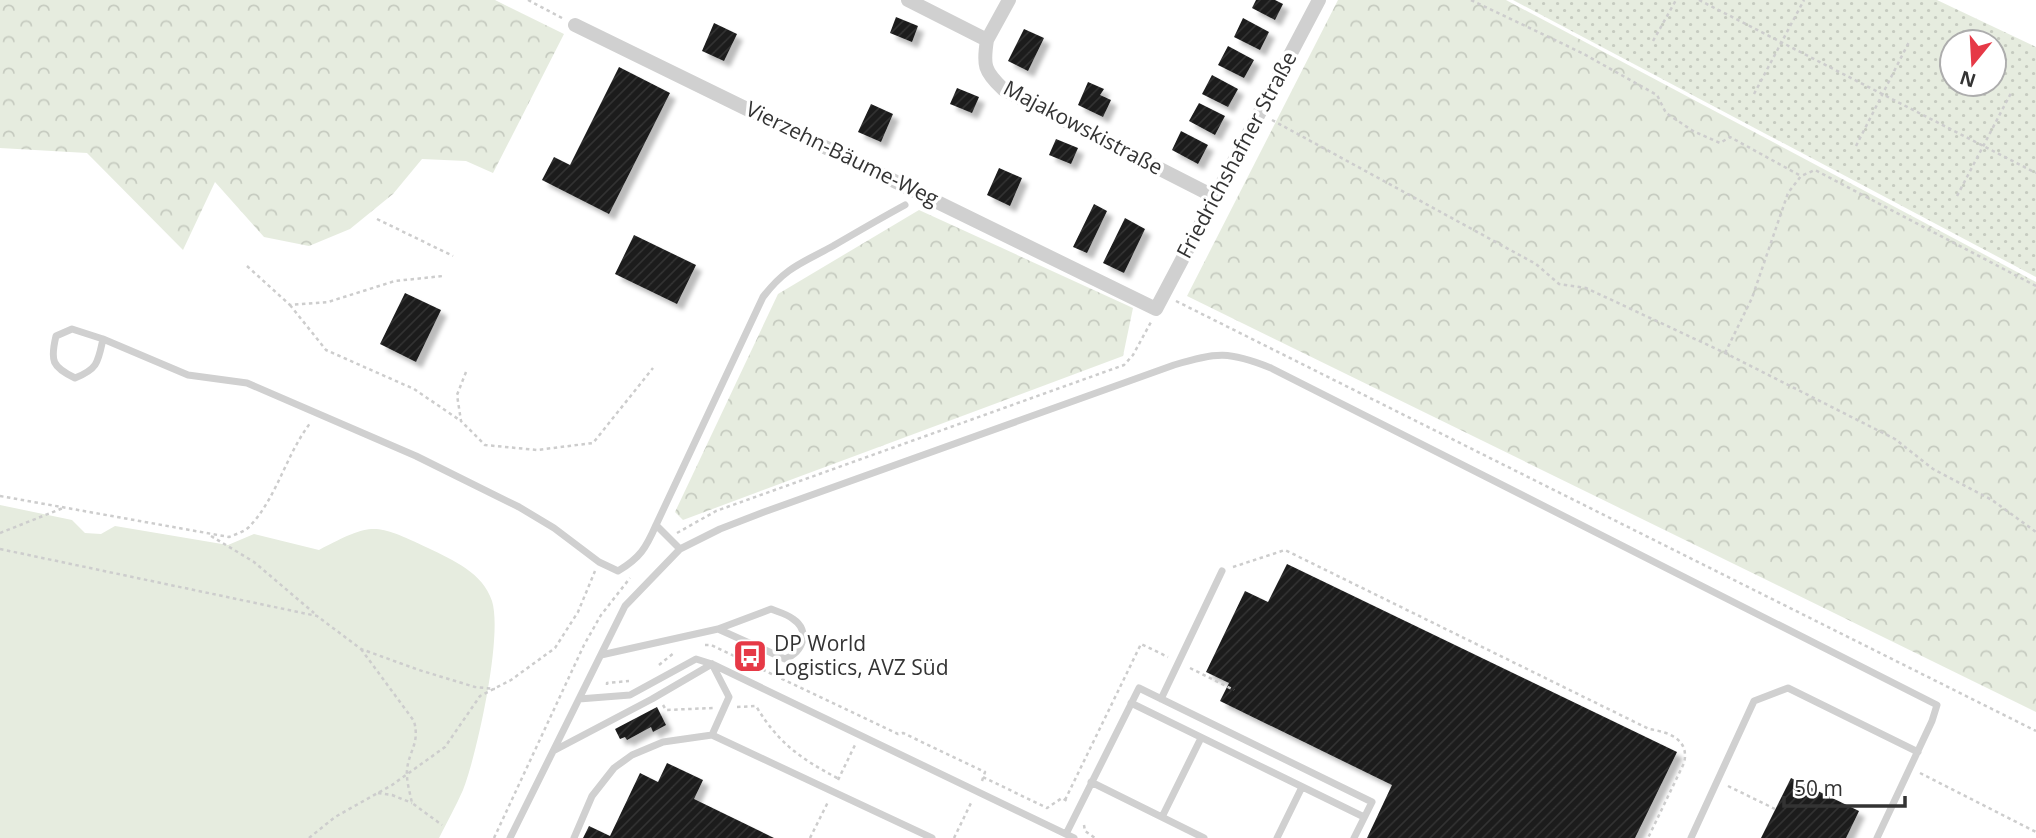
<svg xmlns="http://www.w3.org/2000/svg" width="2036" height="838" viewBox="0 0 2036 838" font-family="'Open Sans',sans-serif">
  <defs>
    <pattern id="forest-crowns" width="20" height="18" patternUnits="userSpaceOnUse" patternTransform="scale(1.75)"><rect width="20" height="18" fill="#e6ecdf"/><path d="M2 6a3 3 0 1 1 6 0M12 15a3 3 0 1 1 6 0" fill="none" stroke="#c6cbc0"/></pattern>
    <pattern id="garden-dots" width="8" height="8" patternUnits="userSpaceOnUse" patternTransform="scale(1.75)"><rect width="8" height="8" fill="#e6ecdf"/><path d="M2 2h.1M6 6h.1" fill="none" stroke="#c6cbc0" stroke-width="1.8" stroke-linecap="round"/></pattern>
    <pattern id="building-hatch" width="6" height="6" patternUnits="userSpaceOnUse" patternTransform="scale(1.75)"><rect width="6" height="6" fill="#1a1a1a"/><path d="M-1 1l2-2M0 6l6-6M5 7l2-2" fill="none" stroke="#333"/></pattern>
    <filter id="shadow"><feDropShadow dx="6" dy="6" stdDeviation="2" flood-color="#0004"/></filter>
  </defs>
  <rect width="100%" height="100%" fill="#fff"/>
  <path fill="#e6ecdf" d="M0,505L72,520L85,533L101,534L115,526L228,545L254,534L319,550C373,522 374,523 428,548C453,560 483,573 492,601C503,636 477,754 463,790C456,806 447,822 439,838H0Z"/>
  <path fill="url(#forest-crowns)" d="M0,0H495L564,34L493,173L466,161L422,159L393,194L350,229L309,246L264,237L215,182L183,250L87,153L0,148Z
    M1338,0H1506L2036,282V712L1187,296Z
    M919,210L1133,308L1123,356L683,520L675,512L778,294Z"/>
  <path fill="url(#garden-dots)" fill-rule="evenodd" d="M1513,0H1937L2036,47V277ZM1952,42H1994V84H1952Z"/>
  <path fill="url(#building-hatch)" filter="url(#shadow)" d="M1256,0H1275L1283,4L1275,20L1252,8Z
    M896,17L918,26L912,42L890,33Z
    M1243,18L1269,32L1260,50L1234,37Z
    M714,23L737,34L724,61L702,51Z
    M1024,29L1044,38L1028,71L1008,61Z
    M1228,46L1254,60L1244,78L1218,65Z
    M619,67L670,93L609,214L542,180L554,157L570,165Z
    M1212,75L1238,89L1228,107L1202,94Z
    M1088,82L1104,89L1100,95L1111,100L1103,117L1078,105Z
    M957,88L979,97L972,113L950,104Z
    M1199,103L1225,116L1215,135L1189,121Z
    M871,104L893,114L881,142L858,132Z
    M1181,131L1208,145L1198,164L1172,150Z
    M1056,139L1078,148L1071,164L1049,155Z
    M999,168L1022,178L1010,206L987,195Z
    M1094,204L1107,211L1087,253L1073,247Z
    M1125,218L1145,229L1124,273L1103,263Z
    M634,235L696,265L677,304L615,274Z
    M405,293L441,310L416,362L380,344Z
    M1287,564L1677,752L1635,838H1367L1392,785L1220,701L1229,683L1206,672L1245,591L1268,602Z
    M657,707L666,725L653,732L651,727L627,740L625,737L620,739L615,729Z
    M667,763L703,780L694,799L774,838H583L589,826L610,836L640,773L658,782Z
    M1791,778L1859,811L1846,838H1761Z"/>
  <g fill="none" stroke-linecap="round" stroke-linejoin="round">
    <path stroke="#cdcdcd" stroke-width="2.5" stroke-dasharray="3.5 3.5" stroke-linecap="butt" d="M528,0L562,18
      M1471,0L1582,53L1657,95L1666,113L1693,131L1720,143L1730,137L1801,176
      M1699,0L2036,173
      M1653,41L1676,0
      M1754,94L1804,0
      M1272,120L1536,264L1559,284L1586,288L1725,353L1895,439L1933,469L1992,500L2036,532
      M1856,146L1910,40
      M1957,196L2011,93
      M377,219L453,256
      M247,266L290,305L328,302L395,281L443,276
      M1176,301L2036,731
      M290,305L326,350L414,389L461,421
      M1725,353L1752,298L1788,193L1801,176L1815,170L2036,286
      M466,372L457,395L461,421L485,445L537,450L593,443L653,368
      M0,496L229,537C236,534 244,532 249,527C277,498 286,454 311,422
      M0,533L63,508
      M677,533L716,511L1124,365L1133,355L1151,322
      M211,536L254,562L314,613
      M0,549L317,616L361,649L419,670L475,687L495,689
      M1233,567L1285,550L1649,729C1668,732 1690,739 1684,763L1648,838
      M705,645H711L898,734L903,733L985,772L982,781
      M361,649L414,721C420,744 409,750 407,770C406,780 410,793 412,803L442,825
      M659,665L675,652
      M1190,668L1234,690
      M607,685V683L629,681
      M663,705L666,710L713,708
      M737,707L756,706C778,743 801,759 839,779
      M1920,773L2036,832
      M983,777L1047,808L1062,798L1067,801
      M838,780L855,745
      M1728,786L1775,809
      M378,793L392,795L412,803
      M1065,800L1141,644L1168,657
      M1084,825L1085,831L1095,838
      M309,838L335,817L392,785L445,747L480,696L511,680L555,648L578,612L595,571
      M494,838L584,645L601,615L630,578
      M810,838L828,802
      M954,838L971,803"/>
    <path stroke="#d0d0d0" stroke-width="7" d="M103,339C98,362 98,369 75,378C52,367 50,361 56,336L72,329L103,339L188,375L247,383L416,456L519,507L554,528L599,562L618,571C640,558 646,548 656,525
      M680,549L656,525L763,297C786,267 802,263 833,246C857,232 881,218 905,205
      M601,655L718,629L785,659C803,652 811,631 793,619C787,614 778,612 771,609L718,629
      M712,664L729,697L712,735
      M579,699L630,695L696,659L712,664L1074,838
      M1161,699L1222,571
      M1131,703L1364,817
      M555,750L652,699L712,664
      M1091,782L1204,838
      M1162,817L1201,738
      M1066,834L1139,688L1372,802L1354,838
      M510,838L625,606L680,549L720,529L764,512L1174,365C1217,352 1229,351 1271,368L1937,705L1932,721L1877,838
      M574,838L592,796L614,768L632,755L663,742L712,735L932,838
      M1277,838L1302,787
      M1691,838L1754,701L1788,688L1918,752"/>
    <path stroke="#d0d0d0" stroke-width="14" d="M908,0L987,40C983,65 984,71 1003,89L1215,197
      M575,25L1156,309L1319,0
      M987,40L1009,0"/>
  </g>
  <defs>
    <g id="bus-square" transform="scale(1.75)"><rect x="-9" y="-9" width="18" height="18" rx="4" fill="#e63946" stroke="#fff"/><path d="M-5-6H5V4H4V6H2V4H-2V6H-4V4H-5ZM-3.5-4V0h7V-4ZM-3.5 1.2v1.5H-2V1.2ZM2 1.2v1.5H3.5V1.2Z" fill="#fff"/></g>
  </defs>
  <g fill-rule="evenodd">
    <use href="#bus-square" x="750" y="656"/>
  </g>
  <g text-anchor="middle" stroke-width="7" stroke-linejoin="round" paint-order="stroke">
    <g font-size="21" fill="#333" stroke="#fff">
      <text transform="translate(1083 128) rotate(28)" y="7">Majakowskistraße</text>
      <text transform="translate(842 154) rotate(26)" y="7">Vierzehn-Bäume-Weg</text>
      <text transform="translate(1237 155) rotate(-62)" y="7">Friedrichshafner Straße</text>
    </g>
    <g font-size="21" fill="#333" stroke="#fff" text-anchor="start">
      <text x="774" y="651">DP World<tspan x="774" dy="24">Logistics, AVZ Süd</tspan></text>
    </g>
  </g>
  <g transform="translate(1973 63) rotate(198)"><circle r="33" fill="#ffffff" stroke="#adadad" stroke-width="2"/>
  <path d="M0-5L12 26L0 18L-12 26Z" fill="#e63946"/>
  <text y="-10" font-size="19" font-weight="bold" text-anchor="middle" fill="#333333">N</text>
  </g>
  <path d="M1784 796v10h121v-10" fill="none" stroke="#333333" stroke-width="3.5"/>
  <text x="1794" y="796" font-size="21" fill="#333333" stroke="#ffffff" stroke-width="5" paint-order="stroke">50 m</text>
</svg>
